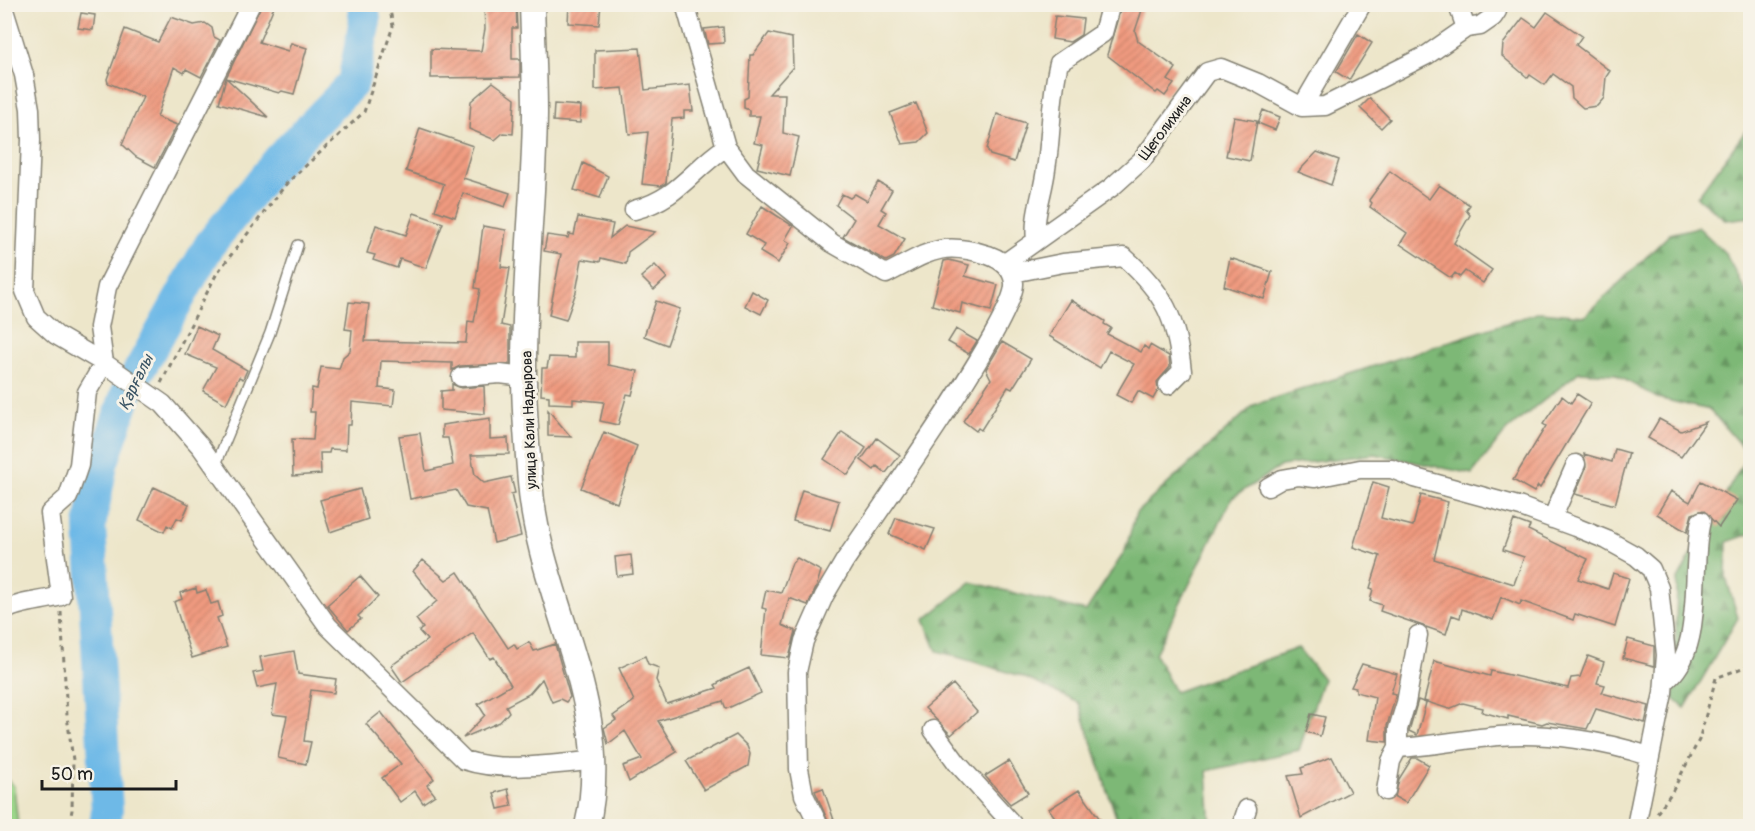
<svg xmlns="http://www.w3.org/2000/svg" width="1755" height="831" viewBox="0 0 1755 831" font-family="Pangolin,sans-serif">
  <defs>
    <pattern id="forest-firs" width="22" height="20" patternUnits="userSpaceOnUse" patternTransform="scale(1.5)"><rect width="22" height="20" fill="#7db876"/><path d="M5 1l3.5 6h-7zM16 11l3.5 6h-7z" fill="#669560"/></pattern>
    <pattern id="building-hatch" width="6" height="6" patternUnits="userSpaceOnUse" patternTransform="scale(1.5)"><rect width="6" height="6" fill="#ef9a7f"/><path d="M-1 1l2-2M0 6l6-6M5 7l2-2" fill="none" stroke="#cc846d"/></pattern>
  </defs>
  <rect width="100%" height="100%" fill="#f7f3e8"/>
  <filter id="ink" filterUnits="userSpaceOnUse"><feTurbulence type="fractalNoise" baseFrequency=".0167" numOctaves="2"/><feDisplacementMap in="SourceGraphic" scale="12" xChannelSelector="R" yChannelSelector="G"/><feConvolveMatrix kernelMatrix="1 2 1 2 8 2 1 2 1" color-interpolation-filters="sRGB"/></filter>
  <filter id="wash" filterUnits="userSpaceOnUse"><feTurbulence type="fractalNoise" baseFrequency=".008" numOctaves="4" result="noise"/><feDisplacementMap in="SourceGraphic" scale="24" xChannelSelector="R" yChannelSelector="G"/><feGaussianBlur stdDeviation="1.35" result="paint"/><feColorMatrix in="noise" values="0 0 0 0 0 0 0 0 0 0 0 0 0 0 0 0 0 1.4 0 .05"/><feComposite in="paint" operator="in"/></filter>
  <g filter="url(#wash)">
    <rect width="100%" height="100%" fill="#ede6ca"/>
    <path fill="#9cd78a" stroke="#5c7a53" stroke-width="1.5" d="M5,778L14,786L18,826H5Z"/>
    <path fill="url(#forest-firs)" stroke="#4c6a49" stroke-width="1.5" d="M1750,125V217L1726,220L1697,197Z
      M1698,227L1725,253L1750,299V534L1727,542L1726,577L1738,618L1685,708L1674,699L1677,581L1748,454L1710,410L1657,398L1615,374L1579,372L1506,431L1472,474L1375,454L1281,466L1232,498L1155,654L1175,692L1298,648L1323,679L1299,750L1207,771L1211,826H1119L1079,703L1021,676L937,651L924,620L971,582L1086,611L1125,551L1136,513L1254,405L1540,312L1585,316L1670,234Z"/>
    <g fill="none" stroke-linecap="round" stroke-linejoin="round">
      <path stroke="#6eb9e7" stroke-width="32" d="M105,826L107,810L90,526L102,464L127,392L210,244L278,160L353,83L365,20L363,4"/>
    </g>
    <g id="blocks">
      <path fill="url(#building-hatch)" d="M262,4H275L259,42L288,51L291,43L307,48L294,94L282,91L279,93L226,78Z
        M516,4L517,28H512V59H520V77L431,78V49L481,51L485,29L484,6Z
        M569,4H601L599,25L568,23Z
        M1122,4H1144L1135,31L1138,41L1176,68L1168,80L1174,84L1165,96L1158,91L1156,93L1107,55Z
        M1547,12L1582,36L1576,45L1610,71L1606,77L1604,98L1597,106L1583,108L1572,98L1571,87L1553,74L1545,85L1530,75L1528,78L1502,56L1503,44L1523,18L1536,27Z
        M81,13L95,15L93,30L78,28Z
        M1055,16L1083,19L1081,35L1070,42L1052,39Z
        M171,17L194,25L205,23L212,28L214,37L220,40L201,77L186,69L184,73L174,67L157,117L177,125L155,167L136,157L122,144L143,97L108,83L107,79L125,29L158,42Z
        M723,27L724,43L708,44L704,29Z
        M769,33L792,38L793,67L769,94H785L783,133L799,137L790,176L757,168L763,145L754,143L760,116H749V110L744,108V99L748,97L750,55H753Z
        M1358,34L1372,43L1349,80L1336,72Z
        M640,48L645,90L690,85L693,111H684V118L672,119L666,183L661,186L642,184L648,132L629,134L623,88L595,90V50Z
        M226,78L268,117L219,103Z
        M493,82L515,98L513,134L503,133L495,140L469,129L471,101Z
        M1370,98L1390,119L1381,128L1360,108Z
        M916,103L928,133L919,142L902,144L890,113Z
        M554,104L581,106L580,123L553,121Z
        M1263,110L1280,117L1275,130L1258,123Z
        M997,114L1026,123L1014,162L990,155L987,149Z
        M1234,117L1257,121L1250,161L1226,156Z
        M420,128L473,146L463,178L510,193L505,207L463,193L455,217L435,210L444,184L406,171Z
        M1317,152L1339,160L1331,185L1298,172Z
        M583,163L608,176L600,198L574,190Z
        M1390,171L1429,199L1439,185L1470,205L1466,210L1470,215L1454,243L1492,270L1483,283L1465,271L1460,277L1455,273L1451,278L1400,244L1407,233L1370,207L1372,203L1369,200Z
        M878,182L892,190L881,209L886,212L879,224L905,239L894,257L886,261L843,237L854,219L836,205L842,194L850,198L855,194L867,201Z
        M762,206L793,226L785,240L790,243L778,263L760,252L764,245L746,234Z
        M414,213L443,223L426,268L400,259L397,268L373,260L375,255L367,253L376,225L406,235Z
        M578,217L613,224L610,238L625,226L655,232L628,252L626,264L601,258L600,262L582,259L576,292L566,320L549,315L561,254L544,251L547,235L568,238L569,234L574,235Z
        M483,226L506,230L501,267L510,268L501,325L510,327V364L460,366L452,370V363L381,361L379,388L395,390L393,406L352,402L351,425H347L346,450L330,449L329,453H320L321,474L293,476L292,439L313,440L315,412H310L312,388L317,389L321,367L339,369L343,357L350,351L352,330L345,329L349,302L369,304L365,341L466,343L468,321L474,322L480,289L475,288Z
        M1230,258L1272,272L1264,299L1224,286Z
        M949,260L969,265L965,276L998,285L991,311L962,303L960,313L932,305L944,261Z
        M655,265L667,278L654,290L641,277Z
        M752,291L768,300L761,314L745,306Z
        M1071,300L1105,321L1104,324L1111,328L1107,334L1141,352L1144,346L1148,349L1150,345L1169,356L1170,367L1157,382L1158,390L1153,399L1138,391L1131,403L1116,395L1134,364L1109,351L1100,368L1049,336Z
        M656,301L680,309L667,345L644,336Z
        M197,326L218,336L212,350L247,370L243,379L239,377L226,404L203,391L216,367L185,354Z
        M956,329L977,341L969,354L948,342Z
        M575,342H608V365L638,371L632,395L627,394L618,425L600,421L604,402L573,399V404L549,403V396L541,395L542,368H547L549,357L575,358Z
        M1002,342L1031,359L1012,389L1008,387L981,430L978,428L976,431L963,421L991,379L986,369Z
        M452,384L461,388L484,386L485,414L441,410V391L452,390Z
        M1577,394L1591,403L1540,488L1538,486L1534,492L1513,480L1546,426L1543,424L1562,396L1571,403Z
        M548,410L571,437L548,436Z
        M490,418V439L508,438L509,454L471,455L475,475L484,483L511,477L515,493L511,494L521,536L494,543L487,511L466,507L456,490L410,499L399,436L420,433L426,471L453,465L448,438H442V425Z
        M1659,419L1681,431L1706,422L1681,457L1648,438Z
        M604,432L637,446L617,503L581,488Z
        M842,432L866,448L848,475L824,459Z
        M877,438L900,455L886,473L877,466L874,470L861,460Z
        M1615,449L1629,453L1615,505L1575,494L1586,468L1584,454L1612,462Z
        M1701,481L1737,500L1719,527L1703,510L1692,514L1687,532L1657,514L1671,491L1690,502Z
        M1373,482L1389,487L1381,518L1413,526L1421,495L1448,502L1434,559L1514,584L1524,557L1503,550L1514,520L1530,526L1528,530L1588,559L1578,579L1608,589L1613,573L1629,578L1615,627L1575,614L1573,620L1521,601L1520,605L1501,597L1493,620L1462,609L1460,618L1452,615L1446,634L1380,611L1382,605L1370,601L1373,589L1370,588L1380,556L1353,547Z
        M154,487L189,504L182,520L177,518L172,528L167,525L164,532L139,520Z
        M360,489L368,519L330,532L320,500Z
        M802,490L839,501L830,531L793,521Z
        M896,518L935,529L926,550L889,534Z
        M631,555L633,574L617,576L615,557Z
        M797,558L821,571L816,588L808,605L789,598L782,625L796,631L789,658L761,655L766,609L762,608L766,590L781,593L792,563Z
        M423,560L446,580L458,572L508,648L514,644L517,649L529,642L534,651L555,644L570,697L566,702L560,699L552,702L542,679L529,694L506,706L509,712L500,722L463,738L485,715L478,704L511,685L494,657L490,659L473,633L402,682L391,666L427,640L419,631L423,628L416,619L437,601L413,571Z
        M360,576L378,597L358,616L361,619L348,630L327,605Z
        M196,588L197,593L206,590L211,604L218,602L222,616L217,618L227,647L192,658L174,602L182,599L180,593Z
        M1628,639L1654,646V666L1623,658Z
        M294,651L298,674L336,679L334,693L311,690L304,741L311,742L306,764L278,758L287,716L272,714L277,684L257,688L253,673L263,671L260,657Z
        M645,656L648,664L659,668L656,680L667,704L717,688L715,685L723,680L749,668L761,693L726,709L723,701L658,721L677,752L629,782L623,766L642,759L625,731L608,744L604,728L616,720L613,716L634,701L619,668Z
        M1588,656L1604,662L1597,683L1605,685L1602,693L1649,706L1645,723L1596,709L1587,729L1547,722L1542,724L1508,716V719L1482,712L1483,708L1463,703L1449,709L1424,701L1434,661L1490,676L1491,671L1568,688L1571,678L1580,677Z
        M1362,664L1397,674L1391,693L1396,694L1387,726V742L1369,740L1375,697L1356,692V688L1351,687Z
        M953,684L977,712L951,735L925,708Z
        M1418,700L1426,703L1417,735L1409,731Z
        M381,712L434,779L427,785L435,795L423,803L415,791L400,802L382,778L401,764L366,724Z
        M1311,714L1325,717L1320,736L1306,732Z
        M736,735L747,746L750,754L748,766L704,790L686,761Z
        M1332,757L1350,792L1301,818L1288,776L1303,774L1301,768Z
        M1412,758H1417L1429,765L1406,803L1395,797L1399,779Z
        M1009,761L1028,793L1010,804L985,776Z
        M823,788L836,826H830L815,791Z
        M508,789L512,806L498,809L494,793Z
        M1079,790L1105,826H1061L1049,809Z"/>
    </g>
  </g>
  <g filter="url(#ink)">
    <use href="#blocks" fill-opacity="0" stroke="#848173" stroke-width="1.5"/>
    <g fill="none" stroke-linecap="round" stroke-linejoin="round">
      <g stroke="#848173" stroke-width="12">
        <path id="lane" d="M215,467L270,333L298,245"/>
      </g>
      <g stroke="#848173" stroke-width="21">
        <path id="street" d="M685,4L726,147L746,174L832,243L886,274C928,253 939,240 988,255C1002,260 1013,268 1014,283C1017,318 872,520 844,562L824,596L804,641L797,672L799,769L804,795L819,826
          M1462,4L1460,11L1466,28
          M4,10L24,75L30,109L31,140L25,291L36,317L56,335L104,363L163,404L201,447L328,626L464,760C503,773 551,764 591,761
          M1302,107L1325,106L1427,55L1466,28L1480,26L1493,17L1497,11L1496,4
          M1302,107L1362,4
          M634,210C679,198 690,171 726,147
          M1036,241C1033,216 1043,194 1046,169C1052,134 1050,98 1059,63L1103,33L1110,7
          M1005,263L1112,187L1142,160L1207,72L1221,68L1258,83L1302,107
          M1013,273L1063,263L1124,257C1165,294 1176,317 1182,371L1168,385
          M461,377L500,374L524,377
          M1268,487L1282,479L1299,476L1315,478L1360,469H1392L1415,478L1521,507L1575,527L1607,540L1636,556L1651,569L1659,588L1666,655L1663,693L1636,826
          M1552,519L1576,464
          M4,611C17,602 44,601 61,596L50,513L68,497L79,465L87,392L104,363L99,327L107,287L251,4
          M1418,635L1406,703L1398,729V748C1432,746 1465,739 1499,736C1547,732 1603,741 1649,756
          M1664,682C1707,652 1689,567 1701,521
          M933,730L957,763L1014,826
          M1386,791L1391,761L1398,748
          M1246,826L1244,818L1247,809"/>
      </g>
      <g stroke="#848173" stroke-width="27">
        <path id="secondary" d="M532,4C533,41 535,77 535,113C534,201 523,289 524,377C524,411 527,446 530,481C538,600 616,704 587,826"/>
      </g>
      <path stroke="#848173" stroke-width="3" stroke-dasharray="4.5 4.5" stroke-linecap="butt" d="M161,383L217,273L287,183L364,112L393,26L389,4
        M61,612L67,716L73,760L72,810L69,826
        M1657,813L1672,792L1699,740L1716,678L1750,665"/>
      <use href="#lane" stroke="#fff" stroke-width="9"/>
      <use href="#street" stroke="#fff" stroke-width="18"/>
      <use href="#secondary" stroke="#fff" stroke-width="24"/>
    </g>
  </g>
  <g text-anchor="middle" stroke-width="6" stroke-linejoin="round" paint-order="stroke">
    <g font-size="15" fill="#1c1c1c" stroke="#f7f3e8">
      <text transform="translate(1165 128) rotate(-53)" y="5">Щеголихина</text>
      <text transform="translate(529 420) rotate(-92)" y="5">улица Кали Надырова</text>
    </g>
    <g font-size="16" font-style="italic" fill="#395363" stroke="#f7f3e8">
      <text transform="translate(135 382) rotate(-64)" y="6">Қарғалы</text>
    </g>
  </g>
  <rect width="1755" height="831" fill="none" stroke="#f7f3e8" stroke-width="24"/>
  <path d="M42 780v9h134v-9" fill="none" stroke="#1c1c1c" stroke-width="3"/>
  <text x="51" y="780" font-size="18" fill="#1c1c1c" stroke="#f7f3e8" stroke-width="4.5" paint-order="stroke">50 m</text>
</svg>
